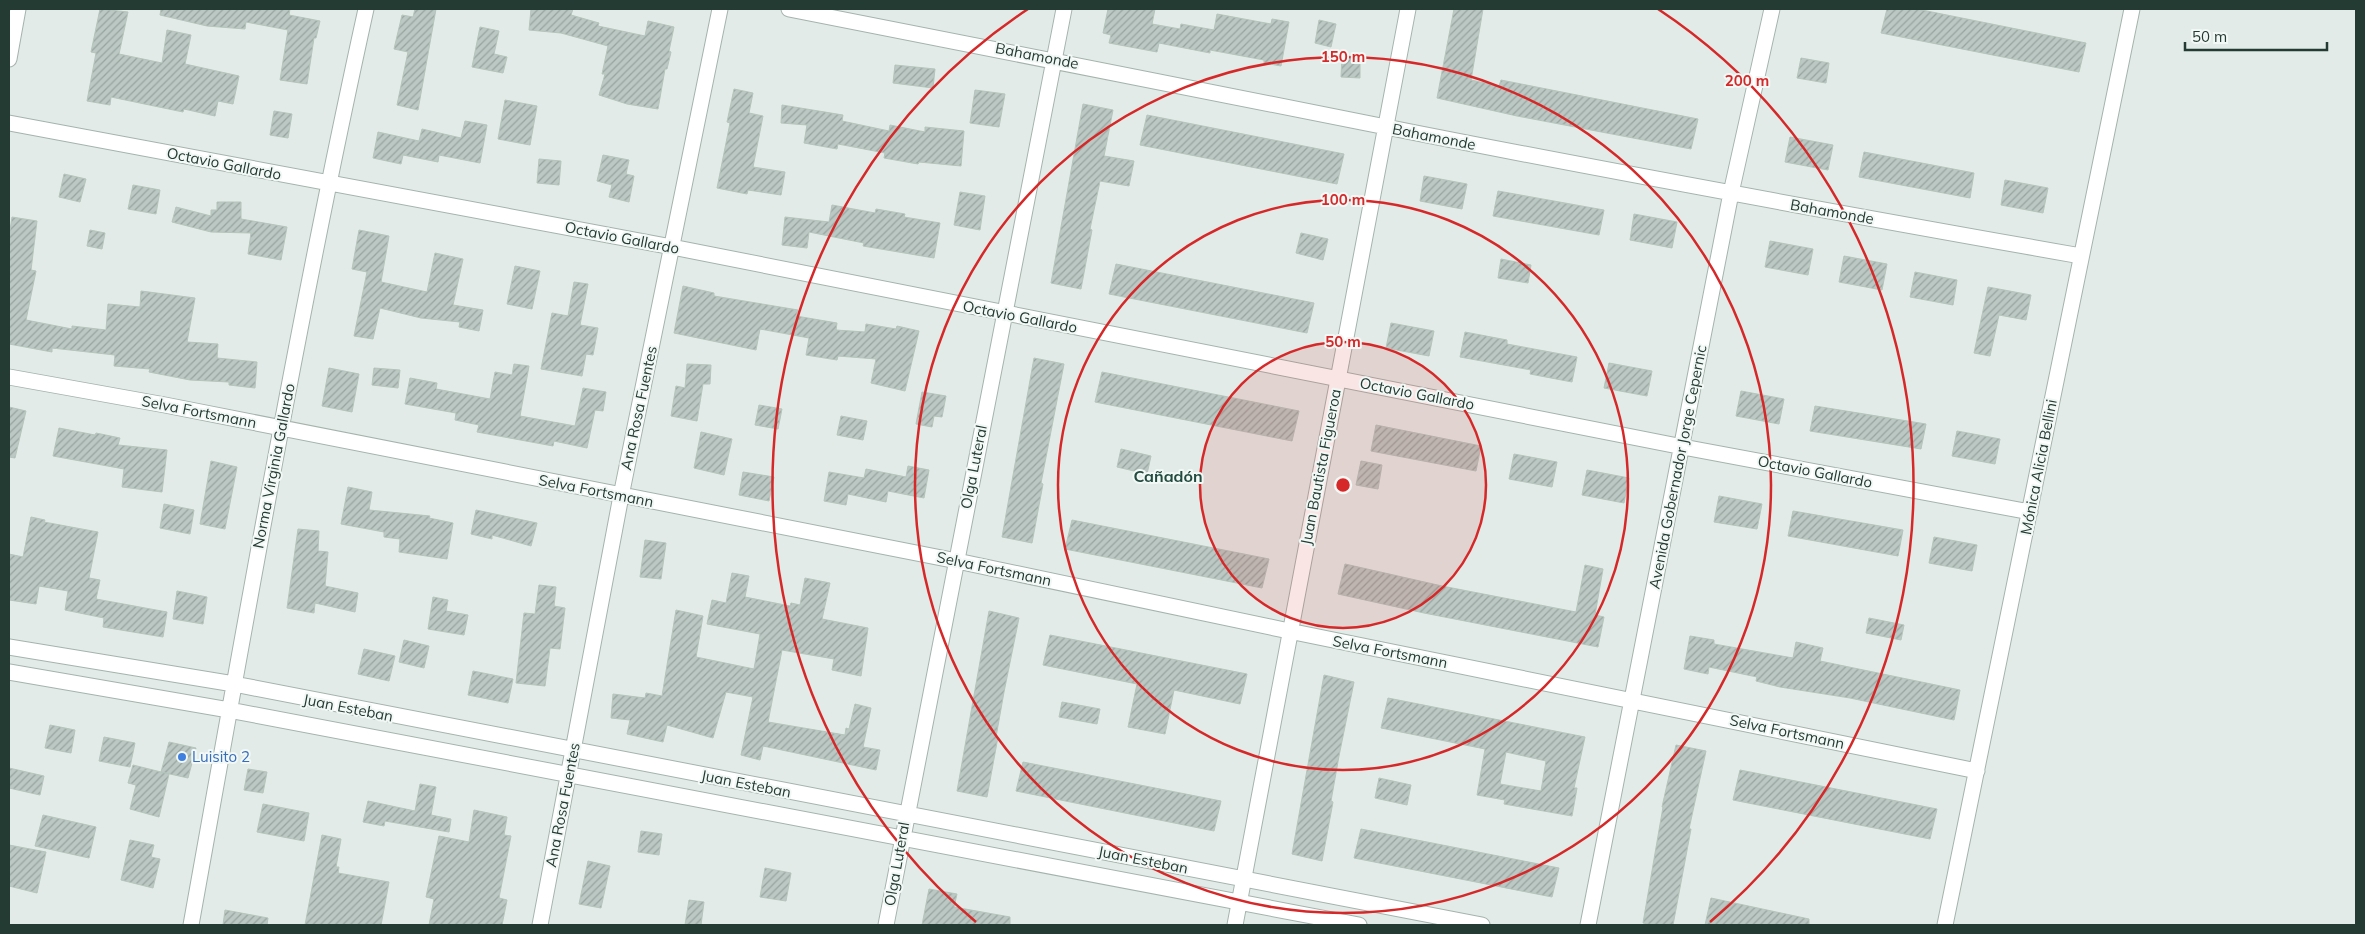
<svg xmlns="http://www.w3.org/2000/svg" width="2365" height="934" viewBox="0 0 2365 934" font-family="Mulish,sans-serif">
  <defs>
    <pattern id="building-hatch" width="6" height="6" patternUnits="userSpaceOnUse" patternTransform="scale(1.25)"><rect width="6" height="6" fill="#bbc8c3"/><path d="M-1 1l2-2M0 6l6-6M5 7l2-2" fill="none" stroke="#98a49f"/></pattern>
  </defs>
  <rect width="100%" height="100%" fill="#e2ebe7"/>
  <path fill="url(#building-hatch)" stroke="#b5c4bd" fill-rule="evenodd" d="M100,9L128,12L119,54L162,63L167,30L191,35L185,64L239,76L233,104L218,101L215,116L184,109L183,112L111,97L110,105L87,101L96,53L91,52Z
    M161,9H290L289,15L320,21L316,38H314L307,84L280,80L288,30L246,22L245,29L207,26L160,15Z
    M415,9H436L418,110L397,105L408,52L394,49L402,15L413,17Z
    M531,9H573L571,15L599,23L598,26L645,36L648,21L674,27L669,51L671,52L667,69H665L658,109L627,104L599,95L605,74H602L608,46L561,33L529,30Z
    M1108,9H1155L1152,24L1180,29L1181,24L1214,30L1217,14L1271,24L1272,19L1289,22L1281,66L1264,63V60L1210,50V53L1159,43L1157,52L1109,43L1111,35L1103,33Z
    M1454,9H1483L1471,80L1499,86L1501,80L1698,119L1691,149L1517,116L1437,98Z
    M1887,9H1917L2086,43L2079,72L1881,33Z
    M1319,20L1336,24L1331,47L1315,43Z
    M480,27L499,31L494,54L507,57L503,73L472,67Z
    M1342,56L1360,57V78L1341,77Z
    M1801,58L1829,63L1826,83L1797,78Z
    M895,65L935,69L933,88L893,83Z
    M734,89L753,93L749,113L763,116L753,167L785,172L781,195L748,190L747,194L717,188L730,123L727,122Z
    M975,90L1005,94L999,127L970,123Z
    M505,100L537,106L530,145L498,139Z
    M1083,104L1113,110L1104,156L1134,161L1129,186L1100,181L1090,229L1092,230L1081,289L1051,283Z
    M782,105L843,115L842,121L889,131L890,125L925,132V127L964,131L961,166L919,162L918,164L884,158L885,153L838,144L837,149L804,143L807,125L781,123Z
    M274,111L292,114L288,138L270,135Z
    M1147,115L1344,154L1337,184L1140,145Z
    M465,121L487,125L480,163L439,155L438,162L403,155L401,164L373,158L378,132L419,141L422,129L461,138Z
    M1790,137L1833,145L1828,170L1785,162Z
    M1864,152L1974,173L1970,198L1859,177Z
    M603,155L629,160L626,174L634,176L629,202L609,197L612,185L597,181Z
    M539,159L561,161L559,185L537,183Z
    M64,174L86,179L80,202L59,197Z
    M1424,176L1467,184L1462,209L1420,201Z
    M2005,180L2048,188L2043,213L2001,205Z
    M133,185L160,190L156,214L128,209Z
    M1498,191L1604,210L1599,235L1493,216Z
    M960,192L985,196L980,230L954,225Z
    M217,202H241V219L287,227L281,260L248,254L251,233L211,232L172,222L176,207L211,216V210H217Z
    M832,205L875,213L876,209L905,214L904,217L940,223L934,258L863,246L864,243L809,232L807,248L782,245L785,217L829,222Z
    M1634,214L1677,222L1672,248L1630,240Z
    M12,217L37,221L31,270L36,271L26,320L72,329V326L106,330L108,304L140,307L141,291L195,298L187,342L218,344L217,358L257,362L255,388L229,385V382L190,380L149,372L150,369L114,366L115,355L52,348V352L9,344V237Z
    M90,230L105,233L102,249L87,246Z
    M359,230L389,236L381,282L427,292L435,253L463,259L453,305L483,310L479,331L459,327L460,322L421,318L380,308L373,339L354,336L367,272L352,269Z
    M1301,233L1328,239L1323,260L1296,253Z
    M1770,241L1813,249L1808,275L1765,267Z
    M1844,256L1887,264L1882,290L1839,282Z
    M1501,259L1531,265L1528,283L1498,278Z
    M1116,264L1314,303L1307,333L1109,294Z
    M515,266L540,271L532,309L507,304Z
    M1915,272L1957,280L1953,305L1910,297Z
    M574,282L588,284L580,325L598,328L593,355L586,354L582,376L541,369L552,313L568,316Z
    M683,286L714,293V296L798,310L796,316L837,323L836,330L865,332L866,324L896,329L897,326L919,331L905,391L871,383L876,359L838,356L837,360L806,355L809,338L760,329L756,350L674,333Z
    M1988,287L2031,295L2026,320L1999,315L1990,356L1974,353Z
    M1391,323L1434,331L1429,356L1386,348Z
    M1465,332L1507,340V344L1577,357L1572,382L1530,374L1531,370L1460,357Z
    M1034,358L1064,364L1041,483L1043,484L1032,543L1002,537Z
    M1609,363L1652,371L1647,396L1604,388Z
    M514,364L529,366L520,416L575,426L583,388L606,392L603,411L595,410L587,448L554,441L553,446L477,432L479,425L455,420L456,413L405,404L410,378L437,383L436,389L490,399L495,372L512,375Z
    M687,364L711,365L710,384H703L697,421L671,416L676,386L685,388Z
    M329,368L359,374L352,412L322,406Z
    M374,368L400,370L398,388L372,385Z
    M1102,372L1299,411L1292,441L1095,402Z
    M1741,391L1784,399L1779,424L1736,416Z
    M922,392L946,396L942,417L934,416L932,427L916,424Z
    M759,405L782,409L778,429L755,425Z
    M1815,406L1926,424L1921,449L1810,431Z
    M9,407L26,411L15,458L9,457Z
    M841,416L867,421L863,440L837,435Z
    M1376,425L1481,446L1476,471L1371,451Z
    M59,428L95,435L96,433L120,438L118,445L167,450L162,492L122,487L124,469L53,456Z
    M1957,431L2000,439L1995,464L1952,456Z
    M701,432L732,439L724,475L694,468Z
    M1121,449L1151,456L1147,474L1117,467Z
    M1514,454L1557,462L1552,487L1509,479Z
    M211,461L237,467L225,529L200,524Z
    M1361,461L1382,465L1378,489L1356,485Z
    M908,466L929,470L924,498L888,491L886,502L848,494L846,505L824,501L829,472L864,478L866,469L906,477Z
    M1587,470L1629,478L1624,503L1582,495Z
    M743,472L774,477L769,501L739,495Z
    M348,487L372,492L369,510L430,516L429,518L453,523L447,559L399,552L400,539L384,537V532L341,524Z
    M1719,496L1762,504L1757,529L1714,522Z
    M164,504L194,510L190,534L160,528Z
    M476,510L537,523L531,546L492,535V539L471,534Z
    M1793,511L1903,530L1898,556L1788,536Z
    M31,517L45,520L44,522L98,532L89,578L100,580L96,599L167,612L163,637L103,627L104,618L65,610L68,591L39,586L36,604L9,600V554L23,557Z
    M1072,520L1269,559L1262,588L1065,549Z
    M298,529L319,531L318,551L328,552L325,586L358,593L355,612L315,603L314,613L287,608Z
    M1934,537L1977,545L1972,571L1929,563Z
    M645,540L666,543L661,579L640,577Z
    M1345,564L1442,586L1576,612L1585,565L1603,569L1595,615L1604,617L1598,647L1424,613L1338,594Z
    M732,573L749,576L745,597L790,606L791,603L800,605L805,578L830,583L822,619L868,628L861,676L832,670L834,659L782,650L768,722L845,735L846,728L849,729L855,704L871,708L863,747L880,750L876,770L763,746L760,760L741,755L753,697L726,692L713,738L667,725L663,742L627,734L630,720L611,718L613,694L645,698L646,693L662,696L676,610L703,616L696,657L754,669L760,634L707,624L712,600L726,603Z
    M539,585L556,587L554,606L565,608L560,649L550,648L545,686L516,683L524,613L535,614Z
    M177,591L207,597L203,624L173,619Z
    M433,597L448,600L446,611L468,615L464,635L428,629Z
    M989,611L1019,618L1004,692L996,737H998L987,797L957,791Z
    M1869,618L1904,625L1901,640L1866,633Z
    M1050,635L1247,674L1240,704L1174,690L1165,734L1128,727L1137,684L1043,665Z
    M1690,636L1714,640V644L1793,658L1796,642L1823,648L1820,661L1960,690L1954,720L1850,698L1780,687L1756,681L1757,677L1709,667L1708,674L1684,669Z
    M404,640L429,646L424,668L399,662Z
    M364,649L395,656L389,681L358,674Z
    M473,671L513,679L508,703L468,695Z
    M1324,675L1354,682L1339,756L1331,801L1333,802L1322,861L1292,854Z
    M1388,698L1585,737L1574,788H1577L1572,816L1504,804L1505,800L1477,795L1485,749L1381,728ZM1506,752L1546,761L1541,791L1500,784Z
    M1062,702L1100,709L1097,724L1059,717Z
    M50,725L75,730L71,753L45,748Z
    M104,737L135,743L130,767L99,761Z
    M169,742L196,748L188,778L161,772Z
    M1676,745L1706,751L1689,829H1691L1673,925H1653L1643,923L1663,807H1662Z
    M1023,762L1221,801L1214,831L1016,791Z
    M133,765L169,774L159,817L130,809L136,785L128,783Z
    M9,768L44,776L40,795L9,788Z
    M248,769L267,772L263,793L244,790Z
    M1740,770L1937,809L1930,839L1733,800Z
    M1379,778L1411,785L1407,805L1375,798Z
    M420,784L436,787L431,815L451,819L449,832L385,821L384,826L363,822L368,801L415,811Z
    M263,804L309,813L304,841L257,832Z
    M474,810L507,817L504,835L511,836L499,898L507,900L502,925H429L434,899L426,897L439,836L469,842Z
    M43,815L96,827L89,858L35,846Z
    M1361,829L1559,868L1552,897L1354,858Z
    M641,831L662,834L659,855L638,852Z
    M322,835L341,839L336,867H339L338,873L389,882L381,925H305Z
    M130,840L154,845L151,857L160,859L153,888L121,880Z
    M9,845L46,852L37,893L9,886Z
    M588,861L610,866L601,908L579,904Z
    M765,868L791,873L786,901L760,897Z
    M929,889L957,894L954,907L1010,917V925H922Z
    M1711,898L1809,919V925H1705Z
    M689,900L704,902L701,925H685Z
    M225,910L268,918L267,925H223Z"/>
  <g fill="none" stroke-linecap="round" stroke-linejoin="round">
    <g stroke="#a5b3ad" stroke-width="17">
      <path id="minor" d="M789,9C988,47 1187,88 1386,127C1617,173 1849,215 2081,256
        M9,59L18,9
        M9,123L672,247L1683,447L2030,512
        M9,377L165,405L957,561L1289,631L1977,771
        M9,647L234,684L1482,925
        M9,672L229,710L1359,925
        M191,925C246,619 299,313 366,9
        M540,925L621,496L720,9
        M886,925L1064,9
        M1235,925L1408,9
        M1588,925L1731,193L1772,9
        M1945,925L2132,9"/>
    </g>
    <use href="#minor" stroke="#fff" stroke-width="15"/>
  </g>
  <circle cx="1343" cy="485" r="143" fill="#d62828" fill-opacity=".12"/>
  <g fill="none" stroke="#d62828" stroke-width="2.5">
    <circle cx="1343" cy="485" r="143"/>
    <circle cx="1343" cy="485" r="285"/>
    <circle cx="1343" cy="485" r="428"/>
    <path d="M976 922A571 571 0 0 1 1028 9M1658 9A571 571 0 0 1 1710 922"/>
  </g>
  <circle fill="#3f7fe0" stroke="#f2f8f5" stroke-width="2" cx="182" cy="757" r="5"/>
  <g text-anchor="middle" stroke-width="4" stroke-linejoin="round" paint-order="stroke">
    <g font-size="15" fill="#243b33" stroke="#f2f8f5">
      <text transform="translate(1037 56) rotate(11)" y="5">Bahamonde</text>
      <text transform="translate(1434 137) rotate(11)" y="5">Bahamonde</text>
      <text transform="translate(224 164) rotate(11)" y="5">Octavio Gallardo</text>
      <text transform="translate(1832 212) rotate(10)" y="5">Bahamonde</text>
      <text transform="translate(622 238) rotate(11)" y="5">Octavio Gallardo</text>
      <text transform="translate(1020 317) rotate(11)" y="5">Octavio Gallardo</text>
      <text transform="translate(1417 394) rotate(11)" y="5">Octavio Gallardo</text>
      <text transform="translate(639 408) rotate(-78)" y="5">Ana Rosa Fuentes</text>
      <text transform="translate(199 412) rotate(11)" y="5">Selva Fortsmann</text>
      <text transform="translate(274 466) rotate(-79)" y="5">Norma Virginia Gallardo</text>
      <text transform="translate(974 467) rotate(-79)" y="5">Olga Luteral</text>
      <text transform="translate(1321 467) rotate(-79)" y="5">Juan Bautista Figueroa</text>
      <text transform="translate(1678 467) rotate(-79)" y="5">Avenida Gobernador Jorge Cepernic</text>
      <text transform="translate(2039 467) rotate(-79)" y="5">Mónica Alicia Bellini</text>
      <text transform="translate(1815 472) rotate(11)" y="5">Octavio Gallardo</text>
      <text transform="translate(596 491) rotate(11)" y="5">Selva Fortsmann</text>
      <text transform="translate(994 569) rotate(12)" y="5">Selva Fortsmann</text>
      <text transform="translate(1390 652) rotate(11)" y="5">Selva Fortsmann</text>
      <text transform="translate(348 708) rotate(11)" y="5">Juan Esteban</text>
      <text transform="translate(1787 732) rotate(12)" y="5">Selva Fortsmann</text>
      <text transform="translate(746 784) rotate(11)" y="5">Juan Esteban</text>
      <text transform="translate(563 805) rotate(-79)" y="5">Ana Rosa Fuentes</text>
      <text transform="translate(1143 860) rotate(11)" y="5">Juan Esteban</text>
      <text transform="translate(897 864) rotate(-80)" y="5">Olga Luteral</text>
    </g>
    <g font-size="15" fill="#366cbe" stroke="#f2f8f5" text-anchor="start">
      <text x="192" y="762">Luisito 2</text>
    </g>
    <g font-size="16" font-weight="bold" fill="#224b3f" stroke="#f2f8f5">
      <text x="1168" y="482">Cañadón</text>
    </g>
  </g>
  <circle cx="1343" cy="485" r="8" fill="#d62828" stroke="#f2f8f5" stroke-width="2.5"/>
  <g font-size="15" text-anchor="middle" font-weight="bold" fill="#d62828" stroke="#f2f8f5" stroke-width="4" stroke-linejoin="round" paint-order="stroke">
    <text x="1343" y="62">150 m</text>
    <text x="1747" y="86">200 m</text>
    <text x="1343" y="205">100 m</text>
    <text x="1343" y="347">50 m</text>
  </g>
  <rect width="2365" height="934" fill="none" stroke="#243b33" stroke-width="20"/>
  <path d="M2185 42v8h142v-8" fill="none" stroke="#243b33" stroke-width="2.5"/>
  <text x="2192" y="42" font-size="15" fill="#243b33" stroke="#f2f8f5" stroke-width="4" paint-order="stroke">50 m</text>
</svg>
